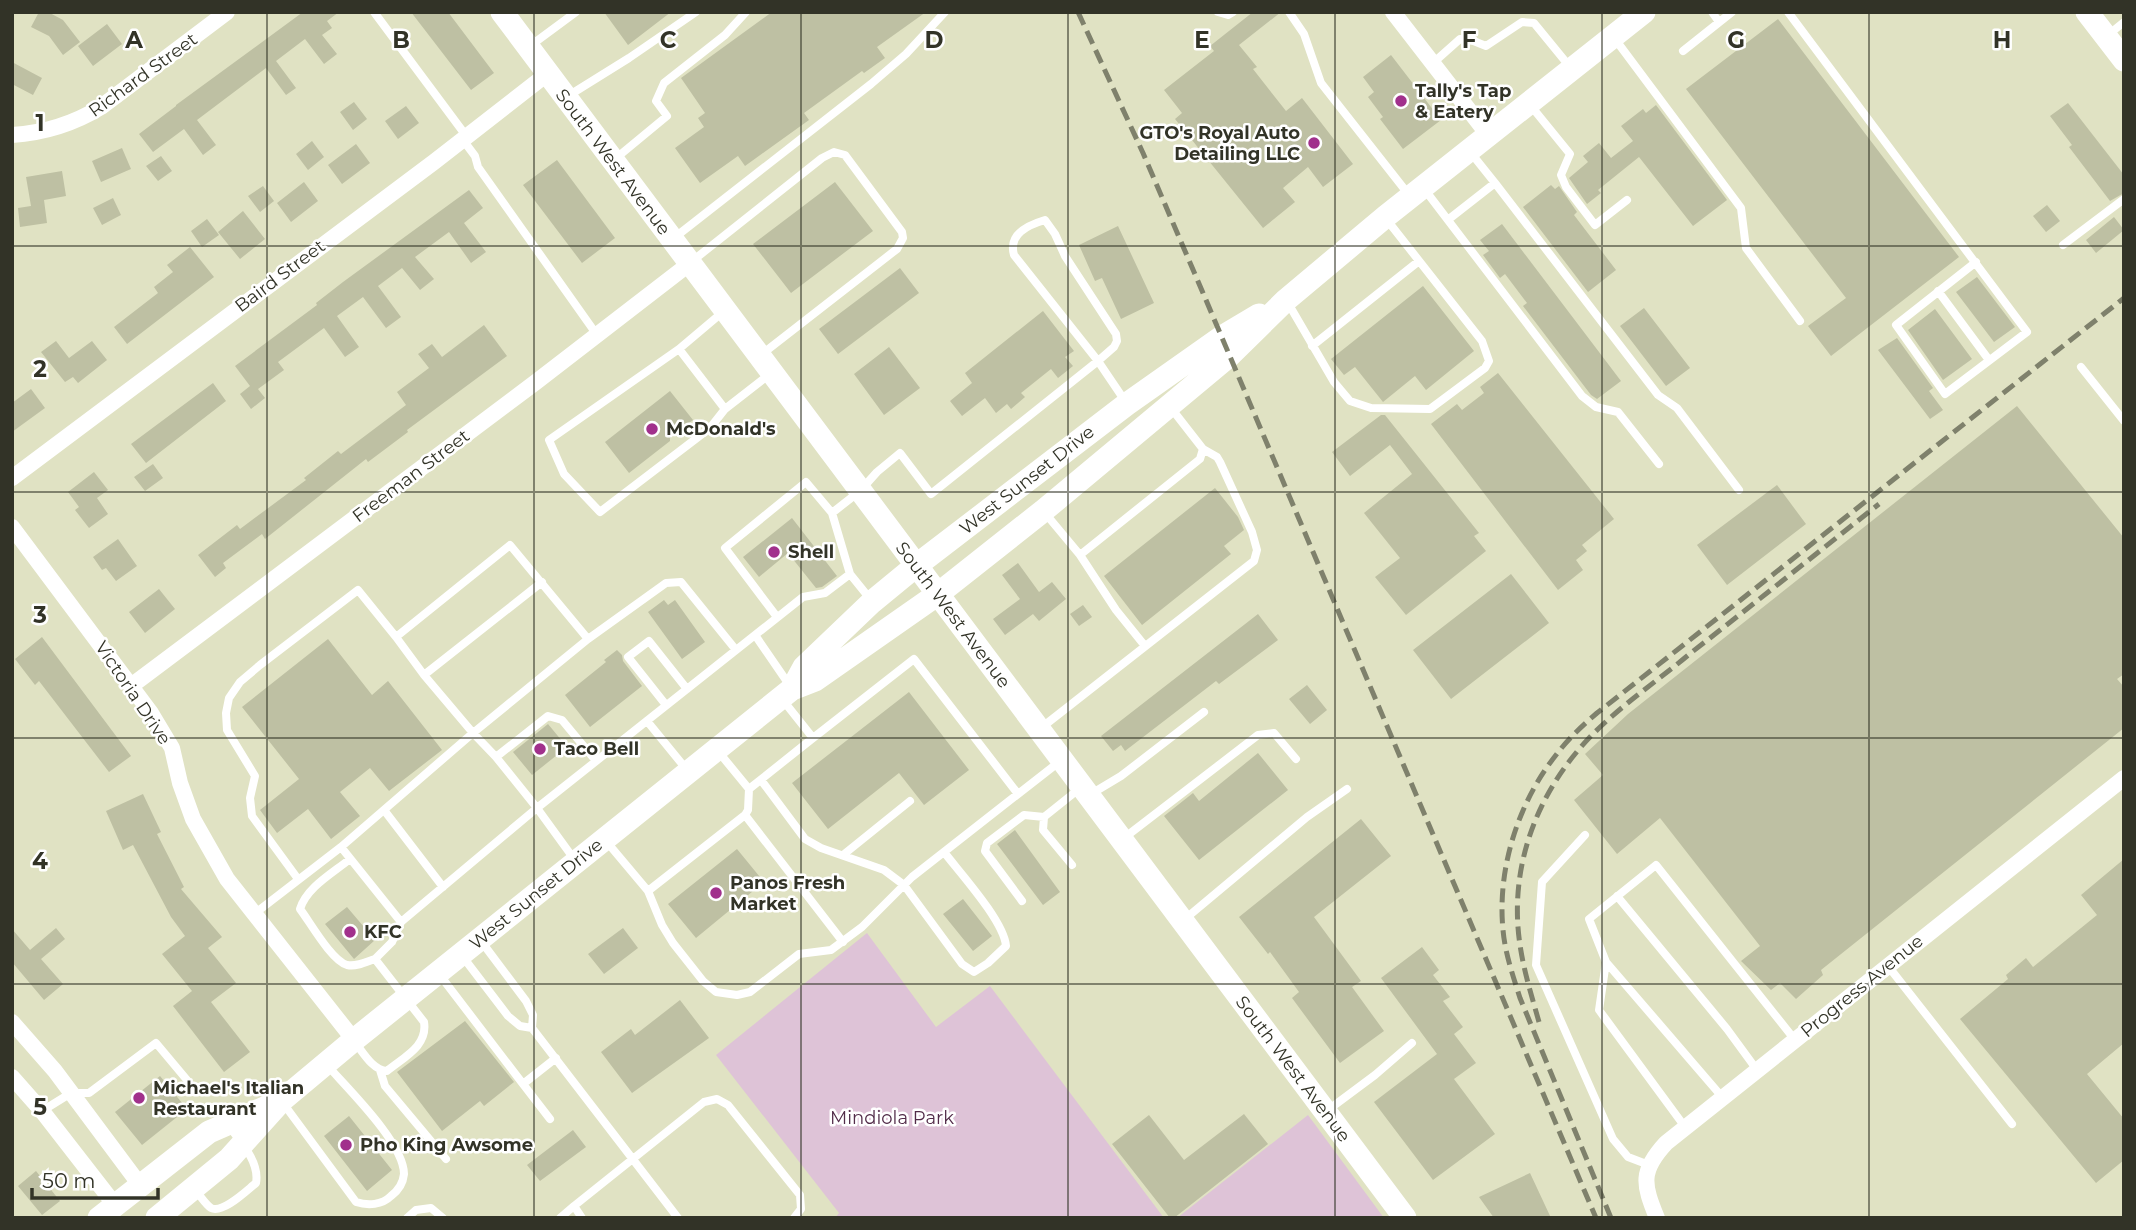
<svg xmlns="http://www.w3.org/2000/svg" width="2136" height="1230" viewBox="0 0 2136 1230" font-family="Montserrat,sans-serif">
  <rect width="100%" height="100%" fill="#e0e2c3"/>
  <path fill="#dec3d7" d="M867,933L936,1027L990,986L1164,1218H835L839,1213L716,1055Z
    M1308,1115L1384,1218H1177Z"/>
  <path fill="#bec0a3" d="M39,12H48L63,20L80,42L63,55L49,36L31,27Z
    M303,12H339L327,21L332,28L322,35L337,54L324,64L305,39L276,61L296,88L286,95L266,68L197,120L216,145L203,155L184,129L153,152L139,134L176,106V105Z
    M411,12H448L494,73L471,90Z
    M604,12H671L628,45Z
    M772,12H926L877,47L885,58L864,73L862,71L804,113L809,120L745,166L738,156L700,183L675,148L704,127L698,118L705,113L681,78Z
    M1253,12H1281L1239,45L1257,67L1253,69L1286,111L1302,98L1353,164L1323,187L1308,167L1283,188L1295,202L1263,228L1175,119L1182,113L1164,90L1214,51L1210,46Z
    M1778,19L1959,257L1831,356L1808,326L1846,298L1686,89Z
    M107,24L122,44L93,66L78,46Z
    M1391,55L1441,120L1403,149L1380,119L1383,117L1368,97L1374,92L1363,77Z
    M12,62L42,78L33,95L12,84Z
    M354,102L367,119L353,130L340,112Z
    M2068,103L2124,175V193L2110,201L2069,147L2072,145L2050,116Z
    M1656,105L1727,200L1693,226L1639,157L1598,190L1601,193L1587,204L1569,178L1588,162L1583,156L1599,143L1611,158L1633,141L1621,126L1643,109L1646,113Z
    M406,106L419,123L398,139L385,121Z
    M312,141L324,157L308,170L296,154Z
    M356,144L370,163L342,184L328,165Z
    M122,148L131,169L101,182L92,161Z
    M161,156L172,171L158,181L146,166Z
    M557,160L615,238L582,263L523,185Z
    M62,171L66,196L44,200L47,223L20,227L18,208L31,206L26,177Z
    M304,182L318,201L291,222L277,203Z
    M835,182L873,231L791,293L753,244Z
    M1551,185L1555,189L1559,186L1577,212L1574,215L1616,270L1588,292L1523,207Z
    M263,186L274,201L260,212L248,196Z
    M469,190L483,208L464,223L486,252L471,263L449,232L415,257L434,279L420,290L402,268L378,286L401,317L386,328L363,297L337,316L359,347L345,357L324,328L278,362L284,370L258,389L265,398L251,409L240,394L250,386L235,366L317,305L316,303L343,282Z
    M113,198L121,215L102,225L93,208Z
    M2047,205L2060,221L2046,232L2033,216Z
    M243,211L265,239L240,259L218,232Z
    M2114,217L2124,230L2096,253L2086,240Z
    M207,219L219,235L202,247L191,231Z
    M1502,224L1621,381L1597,399L1591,395L1523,306L1527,303L1505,274L1500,278L1483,255L1489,251L1480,240Z
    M1118,226L1154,303L1121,319L1102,278L1095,281L1079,245Z
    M190,247L214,277L127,344L114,327L158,293L154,287L173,272L167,265Z
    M900,268L919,293L838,354L819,329Z
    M1977,277L2015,327L1994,342L1956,292Z
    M1423,286L1474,351L1426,390L1415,376L1383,402L1355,367L1344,375L1331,359Z
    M1644,308L1690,368L1666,386L1620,326Z
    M1935,309L1972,359L1943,380L1908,330Z
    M1043,311L1074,351L1065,357L1073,366L1058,378L1051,369L1021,393L1025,397L1011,409L1007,404L996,413L985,398L962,416L950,401L972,383L965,373Z
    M484,325L507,356L407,430L408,432L368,462L366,459L265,539L262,534L223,563L226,568L215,577L198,555L237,525L240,529L306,480L304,478L338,451L341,454L406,405L397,392L429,368L418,354L432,344L442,357Z
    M1897,338L1933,388L1929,391L1943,410L1930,419L1878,350Z
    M56,341L69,358L92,341L107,360L78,383L73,377L65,382L41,352Z
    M889,347L920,388L884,415L854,374Z
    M1498,373L1614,519L1582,545L1587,551L1576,560L1583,570L1558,590L1431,424L1457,404L1462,410L1484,393L1480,387Z
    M213,383L226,401L146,463L131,444Z
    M31,389L45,408L12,432V403Z
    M670,391L693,420L670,438V441L629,473L605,442Z
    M2017,406L2124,538V674L2117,679L2124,687V728L1821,970L1823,975L1796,999L1780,983L1771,990L1741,961L1760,946L1660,818L1617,854L1574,800L1603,775L1585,754L1628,714Z
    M1381,415H1385L1479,533L1474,536L1486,551L1406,615L1375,577L1400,558L1364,513L1412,474L1390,445L1350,476L1332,452Z
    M153,464L163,478L145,491L134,477Z
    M94,472L108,490L97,498L108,514L89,528L75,510L79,507L68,492Z
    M1777,485L1806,524L1727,585L1697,545Z
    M1215,488L1238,517L1244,530L1224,546L1231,554L1142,625L1104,576Z
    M792,518L837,576L822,587L816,588L788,553L759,577L743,557Z
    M118,539L137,566L116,581L106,568L102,570L93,557Z
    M1018,563L1039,592L1052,582L1066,599L1039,621L1033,614L1005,635L993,619L1020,599L1002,575Z
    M1511,574L1549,623L1451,699L1413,650Z
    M159,589L175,609L145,633L129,612Z
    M664,600L668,605L675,600L705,642L682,659L648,612Z
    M1083,605L1092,617L1079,626L1070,614Z
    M1258,614L1278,640L1219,684L1216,681L1125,751L1121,745L1113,751L1101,736Z
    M42,637L131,756L109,772L39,681L35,685L15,659Z
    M328,639L372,695L388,681L442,750L389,791L370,768L340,792L360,816L331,839L308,809L277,833L260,810L299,779L242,707Z
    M617,650L622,655L623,661L642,686L590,727L565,695L606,662L604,660Z
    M1307,685L1327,710L1310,724L1289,699Z
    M909,692L969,770L924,805L899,773L828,829L792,783Z
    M548,724L567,747L532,775L513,752Z
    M1258,753L1288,790L1199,860L1164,816L1193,793L1199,801Z
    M143,794L161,832L157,834L184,887L181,889L222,937L208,948L236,983L211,1002L250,1052L224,1072L173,1006L192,991L162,954L185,936L171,917L133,845L123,850L106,811Z
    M1361,819L1391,856L1314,917L1361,981L1352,987L1384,1031L1340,1063L1292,998L1299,992L1270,952L1268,954L1239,917Z
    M1015,830L1060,892L1043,905L997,844Z
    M737,849L764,882L696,938L668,904Z
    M2124,859V1043L2087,1074L2124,1119V1160L2096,1183L1960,1019L2008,979L2006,975L2026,958L2033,967L2097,915L2081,895Z
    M963,899L992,936L973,951L943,914Z
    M347,907L375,940L354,959L325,924Z
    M56,928L65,939L41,959L63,984L44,1000L12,962V929L30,950Z
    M623,928L638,948L604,974L588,954Z
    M1422,947L1439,970L1433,975L1450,997L1443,1001L1463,1027L1454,1034L1476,1063L1454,1079L1495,1134L1433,1180L1374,1102L1437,1054L1381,978Z
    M680,1000L709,1038L632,1093L601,1052L631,1029L635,1035Z
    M465,1021L514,1082L484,1106L480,1101L442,1131L397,1072Z
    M160,1076L187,1109L142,1145L115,1112Z
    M1244,1114L1268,1144L1174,1218H1170L1112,1144L1149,1115L1184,1160Z
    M349,1116L392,1170L367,1191L324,1136Z
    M573,1130L586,1147L540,1181L527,1165Z
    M36,1171L60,1201L42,1215L18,1186Z
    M1530,1173L1551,1218H1494L1479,1197Z"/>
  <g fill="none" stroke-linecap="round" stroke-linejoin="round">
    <path stroke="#fff" stroke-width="8" d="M374,12L467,137
      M1218,12L1228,15L1233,12
      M1289,12L1304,34L1321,83L1409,195
      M1712,12L1719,22
      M1788,12L2027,332L1945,394L1896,325L1976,262
      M2108,35L2124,22
      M1615,39L1741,208L1746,248L1800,321
      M530,46L576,12
      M1683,51L1732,12
      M1433,63L1460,39L1471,40L1486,46L1522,22L1534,23L1570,67
      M568,96L629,58L696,12
      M1531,106L1570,154L1561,175L1566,187L1595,225L1627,200
      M463,140L475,156L478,167L597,335
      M1471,153L1495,183
      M615,159L667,116L656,101L664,83L725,35L746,12
      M1425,190L1582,396L1596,407L1618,412L1659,464
      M1449,219L1495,183L1658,395L1677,408L1739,490
      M1045,220L1055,234L1065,256L1116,334L1117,341L1114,347L1098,361L1014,255C1008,234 1028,225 1045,220Z
      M674,238L871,84L906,54L945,12
      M2063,245L2124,199
      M691,262L822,158L834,152L845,155L902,232L903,238L897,249L762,354
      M1938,291L1989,360
      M1288,303L1334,382L1350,401L1371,408L1430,409L1485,368L1489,361L1482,341L1387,220
      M1312,346L1419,261
      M679,349L724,311
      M2081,367L2124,421
      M725,409L679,349L549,440L564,474L600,512L710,428L725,409L770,374
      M1045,513L1080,555L1200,459L1203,449L1171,408
      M1080,555L1116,610L1145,646
      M850,574L832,513L860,491L877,472L900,453L931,494L1098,361L1125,401
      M777,617L725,548L806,482L832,513
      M755,635L790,686
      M588,639L666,583L681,582L736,650
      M424,675L542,582
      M782,699L813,738L914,659L1018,794L1059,762
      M666,705L628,657L649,641L687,689
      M647,721L687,770
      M1041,728L1254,561L1257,550L1252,532L1220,462L1217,457L1203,449
      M717,750L749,789L813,738
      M496,757L548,716L562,720L596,761
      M761,780L805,839L821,848L884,870L904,885L962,964L974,972L988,963L1006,946C1004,921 960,873 944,852
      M1091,794L1121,776L1204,712
      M384,810L443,887
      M745,815L843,942
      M1585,835L1542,882L1536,965L1613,1139L1628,1157L1649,1165
      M1124,838L1258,735L1274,733L1296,759
      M606,841L648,891L662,925L673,943L703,981L716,992L737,995L750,992L799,954L831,950L862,927L912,877L1018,794
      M341,847L473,733L424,675L396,637
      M843,855L910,801
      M350,859C333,873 307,887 300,909C310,922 331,960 347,965C357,967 366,962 375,959
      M574,859L537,808L803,597L825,593L850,574L871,600
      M1072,865L1043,830L1044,817L1079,789
      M648,891L745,815L748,810L749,789
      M1617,896L1727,1029L1757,1070
      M1022,901L985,851L987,843L1024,815L1044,817
      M254,914L341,847L401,922L537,808L496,757L473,733L588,639L510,545L396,637L358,590L260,665L240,682L229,698L226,713L227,730L255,776L250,798L252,816L298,879
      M1185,919L1307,817L1347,789
      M481,941L526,1001L533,1015L532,1028L678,1218
      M463,957L508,1016L520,1026L532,1028
      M1606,962L1723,1098
      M1888,966L2012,1124
      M439,974L523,1084L556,1058
      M354,1041C363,1052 372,1070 387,1071C404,1057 428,1046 424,1022L375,959L392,942L401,922
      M380,1070L385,1086L446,1159
      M523,1084L550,1119
      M283,1103L356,1202C368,1206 382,1205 391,1196C399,1190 403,1184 404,1174C404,1143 347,1088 327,1065
      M1328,1110L1375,1075L1412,1043
      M42,1111L71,1093H89L156,1043L187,1080
      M1685,1127L1599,1010L1606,962L1589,919L1656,865L1795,1040
      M195,1190C200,1195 205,1204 211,1208C223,1214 247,1190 256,1183C260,1162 240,1141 228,1125
      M407,1218L416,1210L431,1208L443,1218
      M560,1218L574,1206
      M582,1218L574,1206L704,1102L717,1099L728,1105L800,1195L801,1209L794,1218"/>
    <path stroke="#fff" stroke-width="16" d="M1393,12L1489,136
      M12,135C43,133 75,123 101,107L227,12
      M12,478L434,162L547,74
      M12,527L151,713L172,748L180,783L193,819L227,879L354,1040
      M131,686L536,382L689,264
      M12,1022L55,1071L140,1185
      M12,1077L42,1111L115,1205
      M1657,1218C1643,1184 1640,1171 1666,1143L2124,778"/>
    <path stroke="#fff" stroke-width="23" d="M502,12L1405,1218
      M2087,12L2124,60
      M792,689L804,667L872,602L917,565L1127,404L1222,337L1259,315
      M99,1218L209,1132L278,1102
      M157,1218L229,1159L281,1101L354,1040L792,689L815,680L938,594L1043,511L1229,356L1286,300L1385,217L1644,12"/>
    <path stroke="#7f816c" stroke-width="5" stroke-dasharray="14 7" stroke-linecap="butt" d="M1078,12L1143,153L1203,293L1596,1218
      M1539,1022C1532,997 1524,972 1520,945C1508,866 1538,789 1594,733C1624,703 1660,679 1692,652C1755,603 1817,553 1879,504
      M1611,1218L1520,998C1513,976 1505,953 1503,930C1497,869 1518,803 1556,755C1568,739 1582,726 1597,713L2124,298"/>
  </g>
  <path fill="none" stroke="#323327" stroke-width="2" stroke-opacity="0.55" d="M267,12V1218M534,12V1218M801,12V1218M1068,12V1218M1335,12V1218M1602,12V1218M1869,12V1218M12,246H2124M12,492H2124M12,738H2124M12,984H2124"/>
  <g fill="#a1308c" stroke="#fff" stroke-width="2.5">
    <circle cx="1401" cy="101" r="7"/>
    <circle cx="1314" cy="143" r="7"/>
    <circle cx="652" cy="429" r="7"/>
    <circle cx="774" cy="552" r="7"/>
    <circle cx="540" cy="749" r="7"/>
    <circle cx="716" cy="893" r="7"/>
    <circle cx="350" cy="932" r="7"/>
    <circle cx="139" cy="1098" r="7"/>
    <circle cx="346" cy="1145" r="7"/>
  </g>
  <g text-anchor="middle" stroke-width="5" stroke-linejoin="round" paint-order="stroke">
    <g font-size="18" fill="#323327" stroke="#fff">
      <text transform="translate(143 75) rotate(-36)" y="6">Richard Street</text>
      <text transform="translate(613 162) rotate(53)" y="6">South West Avenue</text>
      <text transform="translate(280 276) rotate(-37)" y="6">Baird Street</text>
      <text transform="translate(411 476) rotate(-37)" y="6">Freeman Street</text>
      <text transform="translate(1027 480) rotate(-38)" y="6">West Sunset Drive</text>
      <text transform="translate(953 615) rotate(53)" y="6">South West Avenue</text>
      <text transform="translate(133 693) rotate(56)" y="6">Victoria Drive</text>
      <text transform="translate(536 894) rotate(-39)" y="6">West Sunset Drive</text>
      <text transform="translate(1862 986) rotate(-39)" y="6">Progress Avenue</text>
      <text transform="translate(1293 1069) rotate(53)" y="6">South West Avenue</text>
    </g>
    <g font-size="18" font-weight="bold" fill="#323327" stroke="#fff" text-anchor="start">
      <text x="1415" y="97">Tally's Tap<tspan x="1415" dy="21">&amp; Eatery</tspan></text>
      <text x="1300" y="139" text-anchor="end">GTO's Royal Auto<tspan x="1300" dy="21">Detailing LLC</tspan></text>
      <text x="666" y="435">McDonald's</text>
      <text x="788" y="558">Shell</text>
      <text x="554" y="755">Taco Bell</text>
      <text x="730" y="889">Panos Fresh<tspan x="730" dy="21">Market</tspan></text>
      <text x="364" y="938">KFC</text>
      <text x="153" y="1094">Michael's Italian<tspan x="153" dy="21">Restaurant</tspan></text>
      <text x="360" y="1151">Pho King Awsome</text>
    </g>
    <g font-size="18" fill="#522c49" stroke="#fff">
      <text x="892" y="1124">Mindiola Park</text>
    </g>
  </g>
  <g font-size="23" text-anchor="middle" font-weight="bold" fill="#323327" stroke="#fff" stroke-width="5" stroke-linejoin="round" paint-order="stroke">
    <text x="134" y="48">A</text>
    <text x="401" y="48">B</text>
    <text x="668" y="48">C</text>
    <text x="934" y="48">D</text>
    <text x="1202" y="48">E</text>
    <text x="1469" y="48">F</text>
    <text x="1736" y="48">G</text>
    <text x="2002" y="48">H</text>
    <text x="40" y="131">1</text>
    <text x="40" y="377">2</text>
    <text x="40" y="623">3</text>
    <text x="40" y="869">4</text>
    <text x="40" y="1115">5</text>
  </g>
  <rect width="2136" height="1230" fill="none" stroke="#323327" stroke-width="28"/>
  <path d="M32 1188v10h126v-10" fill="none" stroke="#323327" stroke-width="3.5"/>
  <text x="42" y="1188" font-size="21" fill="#323327" stroke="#ffffff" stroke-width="5" paint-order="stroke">50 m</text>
</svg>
